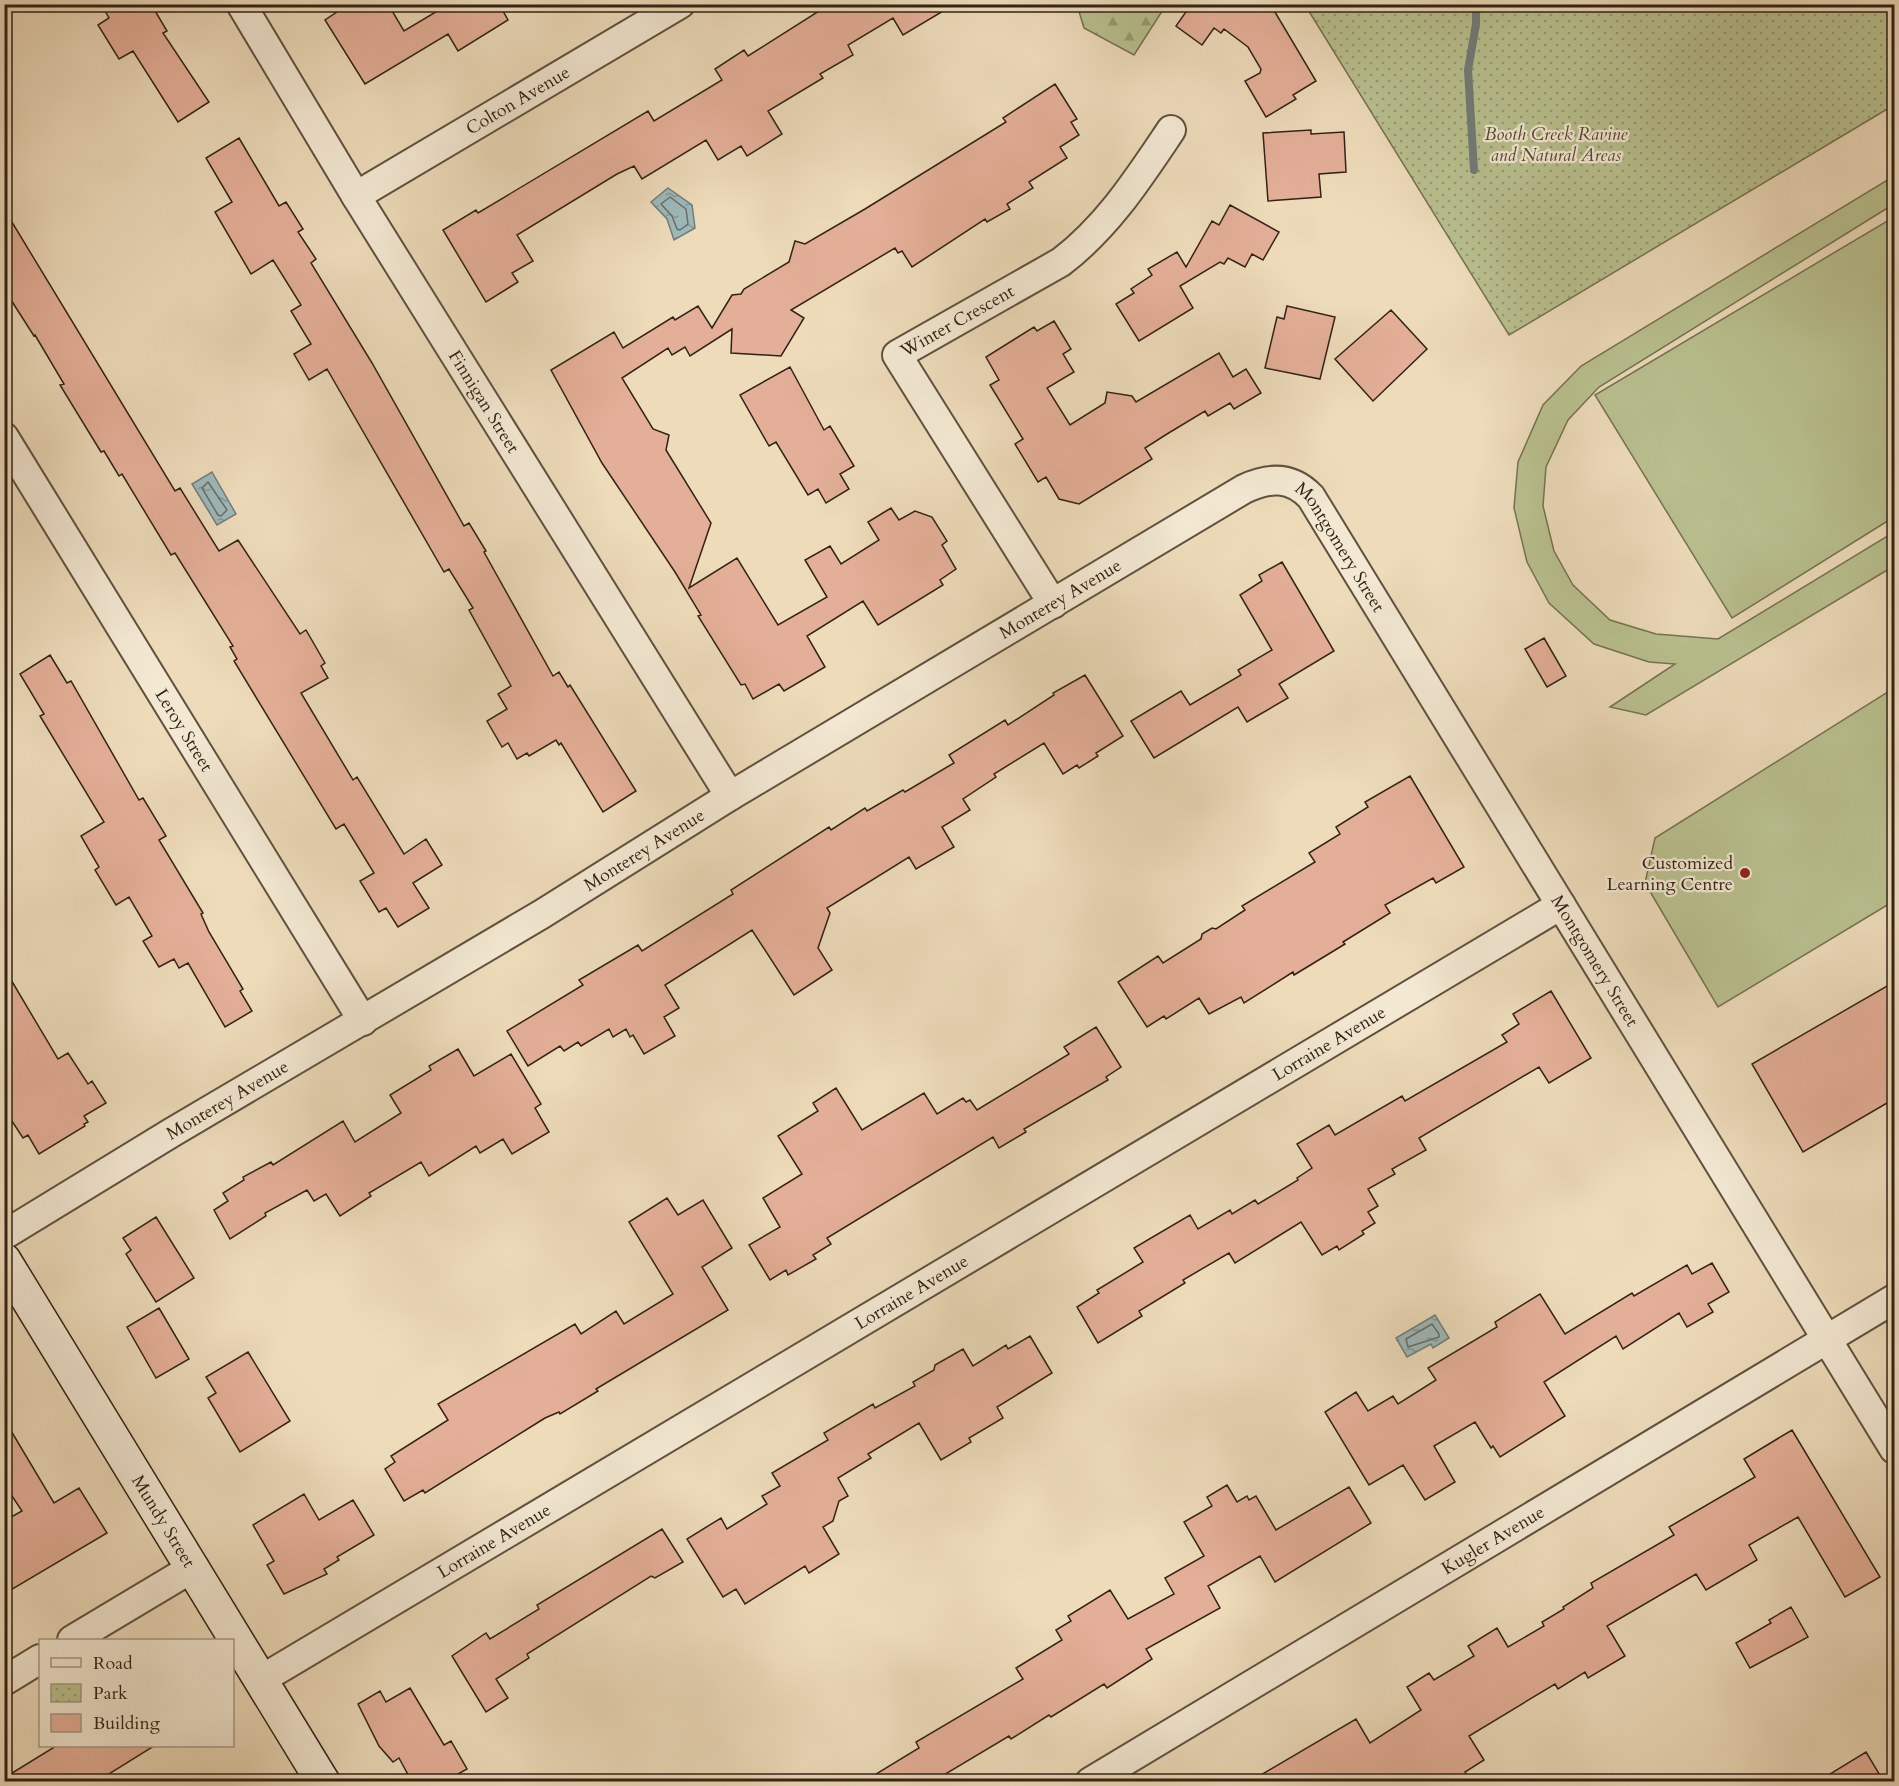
<svg xmlns="http://www.w3.org/2000/svg" width="1899" height="1786" viewBox="0 0 1899 1786" font-family="Cardo,serif">
  <defs>
    <pattern id="forest-firs" width="22" height="20" patternUnits="userSpaceOnUse" patternTransform="scale(1.5)"><rect width="22" height="20" fill="#b9c08f"/><path d="M5 1l3.5 6h-7zM16 11l3.5 6h-7z" fill="#979c74"/></pattern>
    <pattern id="park-dots" width="8" height="8" patternUnits="userSpaceOnUse" patternTransform="scale(1.5)"><rect width="8" height="8" fill="#b9c08f"/><path d="M2 2h.1M6 6h.1" fill="none" stroke="#979c74" stroke-width="1.8" stroke-linecap="round"/></pattern>
    <pattern id="water-ripples" width="26" height="14" patternUnits="userSpaceOnUse" patternTransform="scale(1.5)"><rect width="26" height="14" fill="#9db9ba"/><path d="M2 4q2-2 4 0t4 0M15 11q2-2 4 0t4 0" fill="none" stroke="#819696"/></pattern>
  </defs>
  <rect width="100%" height="100%" fill="#eddbba"/>
  <filter id="stains"><feTurbulence type="fractalNoise" baseFrequency=".00333" numOctaves="4"/><feColorMatrix values="0 0 0 0 .2 0 0 0 0 .09 0 0 0 0 .02 0 0 0 .5 -.17"/></filter>
  <radialGradient id="worn" r=".72"><stop offset=".6" stop-color="#630" stop-opacity="0"/><stop offset="1" stop-color="#630" stop-opacity=".3"/></radialGradient>
  <path fill="#b9c08f" stroke="#757252" stroke-width="1.5" d="M1894,176V204L1599,387L1568,420L1546,467L1543,506L1554,551L1573,585L1610,620L1656,634L1718,639L1894,532V566L1646,715L1610,707L1675,664L1649,662L1594,644L1549,603L1527,562L1514,508L1518,462L1543,405L1581,366Z
    M1894,217V517L1732,618L1595,395Z
    M1894,688V901L1718,1007L1645,883L1655,838Z"/>
  <path fill="url(#forest-firs)" stroke="#757252" stroke-width="1.5" d="M1077,5V4L1166,5L1134,55L1084,28Z"/>
  <path fill="url(#park-dots)" stroke="#757252" stroke-width="1.5" d="M1305,5H1894V105L1509,335Z"/>
  <path fill="url(#water-ripples)" stroke="#727d78" stroke-width="1.5" d="M668,188L692,205L695,228L674,240L667,219L651,202Z
    M212,472L236,514L217,525L192,484Z
    M1435,1315L1449,1338L1433,1348L1431,1344L1407,1357L1396,1338Z"/>
  <g fill="none" stroke-linecap="round" stroke-linejoin="round">
    <path stroke="#676e68" stroke-width="1.5" d="M670,197L686,209L688,224L680,230L677,229L672,216L661,204Z
      M208,482L227,510L221,516L218,515L202,488Z
      M1432,1324L1439,1334V1337L1408,1347L1406,1339Z"/>
    <path stroke="#727d78" stroke-width="8" d="M1474,170L1468,70L1476,24V4"/>
  </g>
  <path fill="#e4af98" stroke="#312316" stroke-width="1.5" d="M101,4H151L167,31L163,33L209,102L178,122L133,51L119,59L98,25L109,18Z
    M349,4H388L404,31L449,4H499L508,20L458,51L448,34L365,84L325,20Z
    M830,4H955L903,35L893,18L848,45L853,55L820,74L823,78L768,111L782,134L747,156L741,146L718,160L706,140L642,179L634,166L617,174L517,235L533,261L512,273L518,282L486,302L443,230L476,210L478,213L648,111L654,121L722,80L715,69L744,50L748,56Z
    M1182,4H1265L1275,12L1316,81L1293,95L1296,99L1266,117L1245,81L1260,73L1261,69L1248,47L1224,29L1221,33L1214,28L1202,45L1176,26L1188,9Z
    M1055,84L1077,119L1071,122L1079,135L1060,147L1067,158L1029,182L1033,188L1007,204L1010,209L987,222L985,219L912,267L902,251L898,253L895,248L791,310L804,318L781,356L731,353L732,329L690,356L685,347L672,355L668,348L622,378L653,429L669,435L666,450L711,523L689,588L737,558L778,625L827,597L805,560L830,546L841,564L879,540L868,522L891,508L899,520L915,511L932,517L947,541L942,545L956,569L940,580L943,585L878,625L863,601L807,636L825,667L784,691L779,684L753,699L745,684L741,685L698,616L701,615L675,572L602,463L551,370L614,332L623,348L673,317L675,320L698,306L712,328L732,295L741,294L744,289L789,262L795,241L805,244L865,209L1006,122L1003,118Z
    M1311,130V134L1344,132L1346,172L1319,174L1321,197L1268,201L1263,133Z
    M239,138L279,206L286,202L303,229L298,232L316,259L311,263L372,363L464,526L469,523L486,551L484,552L553,676L559,672L568,687L570,685L636,791L603,812L561,743L559,745L556,740L529,756L527,753L517,759L508,743L502,747L487,721L507,709L498,694L511,686L469,610L473,608L449,569L444,572L327,369L309,380L294,354L311,344L291,311L301,305L273,260L251,274L215,212L232,202L206,158Z
    M1230,205L1279,232L1263,260L1252,254L1245,267L1228,258L1224,264L1220,262L1180,286L1193,308L1139,341L1116,304L1134,293L1131,289L1152,275L1148,269L1177,252L1186,267L1212,221L1219,225Z
    M4,209L175,491L180,488L219,551L238,540L300,634L306,630L325,663L321,666L328,678L301,693L353,780L357,777L404,854L426,839L442,865L413,883L429,908L398,927L386,908L379,912L360,881L374,873L344,824L336,829L234,661L237,659L230,647L233,646L175,553L171,555L122,474L119,476L104,451L101,452L60,385L64,384L35,335L34,336L4,289Z
    M1287,306L1335,317L1320,379L1265,368L1277,317L1284,319Z
    M1391,310L1427,349L1373,401L1335,359Z
    M1054,321L1071,349L1063,354L1074,372L1047,388L1070,425L1105,403L1107,392L1132,396L1136,402L1219,353L1233,377L1246,369L1261,393L1234,409L1230,403L1208,416L1205,411L1167,434L1145,448L1152,459L1079,504L1059,499L1046,477L1038,482L1015,444L1023,439L990,385L999,380L986,357L1034,327L1037,331Z
    M790,367L824,430L830,426L854,466L840,474L849,489L826,503L818,489L808,495L776,442L769,446L740,395Z
    M1282,562L1334,651L1279,684L1288,698L1257,716L1247,722L1238,707L1154,758L1131,721L1181,691L1190,705L1241,675L1238,670L1272,650L1240,595L1262,581L1259,575Z
    M1544,638L1566,676L1547,687L1525,649Z
    M50,655L67,683L71,681L139,800L143,798L166,836L159,840L203,913L201,914L209,932L243,989L240,991L252,1011L225,1027L188,963L179,968L174,959L159,967L143,941L152,936L129,897L116,905L95,870L99,867L81,836L104,822L40,716L44,714L20,674Z
    M1085,675L1123,736L1096,753L1098,756L1079,768L1077,765L1063,774L1044,743L994,774L996,777L963,799L970,810L942,827L954,847L916,869L909,857L827,908L830,913L818,948L832,970L794,995L752,930L665,985L679,1008L664,1017L675,1036L644,1054L633,1035L630,1037L626,1029L613,1037L609,1029L581,1046L578,1042L564,1051L560,1046L528,1066L507,1031L583,985L579,980L638,945L642,951L733,894L731,890L829,827L831,830L865,808L867,811L903,790L905,792L954,763L949,755L1005,720L1008,725L1054,695L1053,693Z
    M1410,776L1464,867L1436,883L1433,878L1385,905L1390,913L1343,942L1345,944L1294,975L1293,972L1244,1003L1241,997L1209,1014L1199,998L1166,1019L1164,1016L1147,1027L1118,982L1158,956L1163,963L1201,939L1202,934L1212,928L1216,929L1245,910L1242,906L1315,862L1309,853L1340,834L1336,827L1368,807L1365,802Z
    M4,968L58,1059L68,1053L88,1084L92,1081L106,1103L84,1116L88,1122L84,1124L85,1126L39,1154L28,1135L23,1138L4,1109Z
    M1894,982V1099L1803,1152L1752,1064Z
    M1551,991L1591,1058L1549,1083L1539,1067L1419,1138L1426,1150L1392,1169L1395,1174L1368,1189L1378,1206L1368,1212L1375,1223L1362,1231L1364,1234L1339,1250L1337,1246L1322,1255L1301,1222L1235,1263L1229,1253L1183,1280L1185,1283L1139,1311L1142,1316L1098,1343L1077,1307L1099,1293L1097,1290L1143,1262L1134,1248L1190,1215L1198,1229L1230,1210L1232,1214L1255,1200L1258,1204L1298,1180L1297,1178L1312,1168L1297,1144L1329,1125L1335,1135L1402,1096L1405,1101L1507,1042L1502,1035L1519,1024L1513,1014Z
    M1096,1027L1121,1067L1106,1077L1108,1080L1024,1129L1026,1132L999,1148L993,1137L827,1238L831,1244L813,1255L816,1259L788,1275L786,1270L770,1280L749,1245L780,1227L763,1198L802,1174L778,1136L818,1111L813,1103L836,1088L862,1130L924,1093L937,1114L963,1098L966,1102L970,1100L977,1110L1069,1054L1064,1047Z
    M458,1049L474,1076L511,1054L541,1104L535,1108L549,1132L512,1154L503,1139L480,1153L476,1146L429,1176L421,1162L369,1193L371,1196L340,1216L326,1194L314,1201L307,1190L265,1213L266,1216L230,1239L214,1210L228,1201L223,1193L244,1180L243,1177L271,1162L273,1165L343,1121L355,1142L401,1113L390,1095L431,1070L429,1066Z
    M667,1198L678,1215L703,1200L732,1248L702,1267L728,1310L596,1389L598,1391L560,1414L559,1412L545,1418L425,1493L423,1490L404,1501L385,1469L395,1462L391,1456L448,1420L438,1404L575,1324L581,1334L616,1311L624,1324L673,1294L629,1222Z
    M156,1217L194,1278L156,1302L126,1254L131,1250L123,1238Z
    M1712,1263L1729,1292L1708,1304L1713,1312L1687,1327L1679,1313L1623,1349L1616,1336L1544,1382L1565,1416L1500,1457L1493,1446L1491,1448L1475,1422L1434,1446L1455,1482L1425,1500L1403,1465L1369,1485L1325,1412L1356,1392L1368,1411L1393,1396L1398,1404L1436,1380L1428,1368L1497,1327L1495,1322L1540,1294L1565,1334L1632,1293L1634,1296L1687,1265L1692,1274Z
    M159,1308L189,1359L156,1378L127,1327Z
    M1030,1336L1052,1373L997,1407L1003,1418L969,1438L971,1442L941,1460L919,1423L868,1454L871,1458L838,1478L848,1496L839,1501L833,1521L823,1527L839,1554L809,1573L805,1566L745,1604L736,1589L723,1597L687,1539L721,1518L727,1529L767,1504L762,1496L780,1486L772,1473L828,1440L824,1433L873,1404L875,1408L915,1386L913,1382L934,1370L935,1365L963,1349L973,1366L1006,1345L1008,1349Z
    M248,1352L290,1421L240,1452L208,1398L216,1393L206,1377Z
    M4,1419L54,1503L79,1488L107,1533L4,1594V1521L22,1511L4,1484Z
    M1792,1430L1880,1577L1845,1597L1798,1517L1749,1545L1757,1560L1706,1590L1696,1574L1607,1626L1625,1656L1588,1678L1585,1672L1558,1689L1555,1684L1469,1736L1484,1760L1465,1772L1471,1782H1249L1356,1719L1370,1743L1421,1710L1407,1687L1429,1673L1434,1680L1474,1656L1468,1646L1497,1628L1508,1647L1544,1626L1542,1622L1564,1609L1563,1607L1593,1588L1591,1583L1674,1535L1669,1527L1755,1477L1744,1459Z
    M1227,1485L1237,1502L1247,1496L1249,1500L1256,1496L1276,1530L1349,1487L1371,1523L1275,1582L1260,1556L1208,1586L1220,1608L1146,1649L1152,1659L1107,1688L1104,1684L1051,1717L1049,1715L1011,1739L1009,1736L932,1782H863L919,1748L916,1742L1023,1679L1016,1668L1062,1640L1056,1630L1071,1621L1068,1616L1110,1590L1128,1619L1174,1594L1165,1578L1204,1556L1184,1522L1212,1506L1207,1497Z
    M304,1494L319,1520L353,1500L374,1535L337,1557L339,1560L324,1569L327,1574L284,1594L267,1565L274,1561L253,1525Z
    M662,1529L683,1562L655,1578L651,1576L527,1654L529,1658L496,1679L508,1698L486,1712L452,1656L486,1633L490,1639L539,1609L537,1605Z
    M1791,1607L1808,1637L1750,1668L1736,1643L1771,1623L1769,1620Z
    M410,1688L444,1745L451,1741L467,1769L458,1774L462,1782H412L399,1758L393,1762L379,1746L358,1704L380,1691L386,1702Z
    M56,1746H154L96,1782H4V1778Z
    M1866,1752L1884,1782H1817Z"/>
  <g fill="none" stroke-linecap="round" stroke-linejoin="round">
    <g stroke="#60513f" stroke-width="32">
      <g id="street">
        <path id="s1" d="M241,4L356,196L730,796"/>
        <path id="s2" d="M356,196L680,4"/>
        <path id="s3" d="M4,437L363,1021"/>
        <path id="s4" d="M1053,604L897,355L1061,262C1108,226 1138,179 1171,130"/>
        <path id="s5" d="M4,1235L171,1133L542,914L730,796L1244,489C1269,477 1291,476 1311,497L1894,1449"/>
        <path d="M72,1640L194,1567"/>
        <path id="s6" d="M262,1679L1561,905"/>
        <path d="M4,1681L40,1659"/>
        <path id="s7" d="M1090,1782L1894,1299"/>
      </g>
    </g>
    <g stroke="#312316" stroke-width="36">
      <g id="secondary">
        <path id="s8" d="M4,1260L323,1782"/>
      </g>
    </g>
    <use href="#street" stroke="#f3e8d2" stroke-width="28"/>
    <use href="#secondary" stroke="#f3e8d2" stroke-width="33"/>
  </g>
  <circle fill="#8f2418" stroke="#f3e8d2" stroke-width="2" cx="1745" cy="873" r="6"/>
  <g text-anchor="middle" stroke-width="4.5" stroke-linejoin="round" paint-order="stroke">
    <g font-size="18" fill="#312316" stroke="#f3e8d2">
      <text dy="6" stroke="none"><textPath href="#s2" startOffset="188">Colton Avenue</textPath></text>
      <text dy="6" stroke="none"><textPath href="#s4" startOffset="363">Winter Crescent</textPath></text>
      <text dy="6" stroke="none"><textPath href="#s1" startOffset="466">Finnigan Street</textPath></text>
      <text dy="6" stroke="none"><textPath href="#s5" startOffset="1578">Montgomery Street</textPath></text>
      <text dy="6" stroke="none"><textPath href="#s5" startOffset="1233">Monterey Avenue</textPath></text>
      <text dy="6" stroke="none"><textPath href="#s3" startOffset="344">Leroy Street</textPath></text>
      <text dy="6" stroke="none"><textPath href="#s5" startOffset="747">Monterey Avenue</textPath></text>
      <text dy="6" stroke="none"><textPath href="#s5" startOffset="2064">Montgomery Street</textPath></text>
      <text dy="6" stroke="none"><textPath href="#s6" startOffset="1242">Lorraine Avenue</textPath></text>
      <text dy="6" stroke="none"><textPath href="#s5" startOffset="261">Monterey Avenue</textPath></text>
      <text dy="6" stroke="none"><textPath href="#s6" startOffset="756">Lorraine Avenue</textPath></text>
      <text dy="6" stroke="none"><textPath href="#s8" startOffset="306">Mundy Street</textPath></text>
      <text dy="6" stroke="none"><textPath href="#s7" startOffset="470">Kugler Avenue</textPath></text>
      <text dy="6" stroke="none"><textPath href="#s6" startOffset="270">Lorraine Avenue</textPath></text>
    </g>
    <g font-size="18" font-style="italic" fill="#534a34" stroke="#f3e8d2">
      <text x="1556" y="140">Booth Creek Ravine<tspan x="1556" dy="21">and Natural Areas</tspan></text>
    </g>
    <g font-size="18" fill="#312316" stroke="#f3e8d2" text-anchor="end">
      <text x="1733" y="869">Customized<tspan x="1733" dy="21">Learning Centre</tspan></text>
    </g>
  </g>
  <rect width="1899" height="1786" fill="none" stroke="#eddbba" stroke-width="24"/>
  <rect x="6" y="6" width="1887" height="1774" fill="none" stroke="#312316" stroke-width="3"/>
  <rect x="12" y="12" width="1875" height="1762" fill="none" stroke="#312316" stroke-width="1.5"/>
  <rect x="39" y="1639" width="195" height="108" fill="#f3e8d2" stroke="#a59987" stroke-width="1.5"/>
  <rect x="51" y="1658" width="30" height="9" fill="#f3e8d2" stroke="#a59987" stroke-width="1.5"/>
  <text x="93" y="1669" font-size="18" fill="#312316">Road</text>
  <rect x="51" y="1684" width="30" height="18" fill="url(#park-dots)" stroke="#a59987" stroke-width="1.5"/>
  <text x="93" y="1699" font-size="18" fill="#312316">Park</text>
  <rect x="51" y="1714" width="30" height="18" fill="#e4af98" stroke="#a59987" stroke-width="1.5"/>
  <text x="93" y="1729" font-size="18" fill="#312316">Building</text>
  <rect width="100%" height="100%" filter="url(#stains)"/>
  <rect width="100%" height="100%" fill="url(#worn)"/>
</svg>
